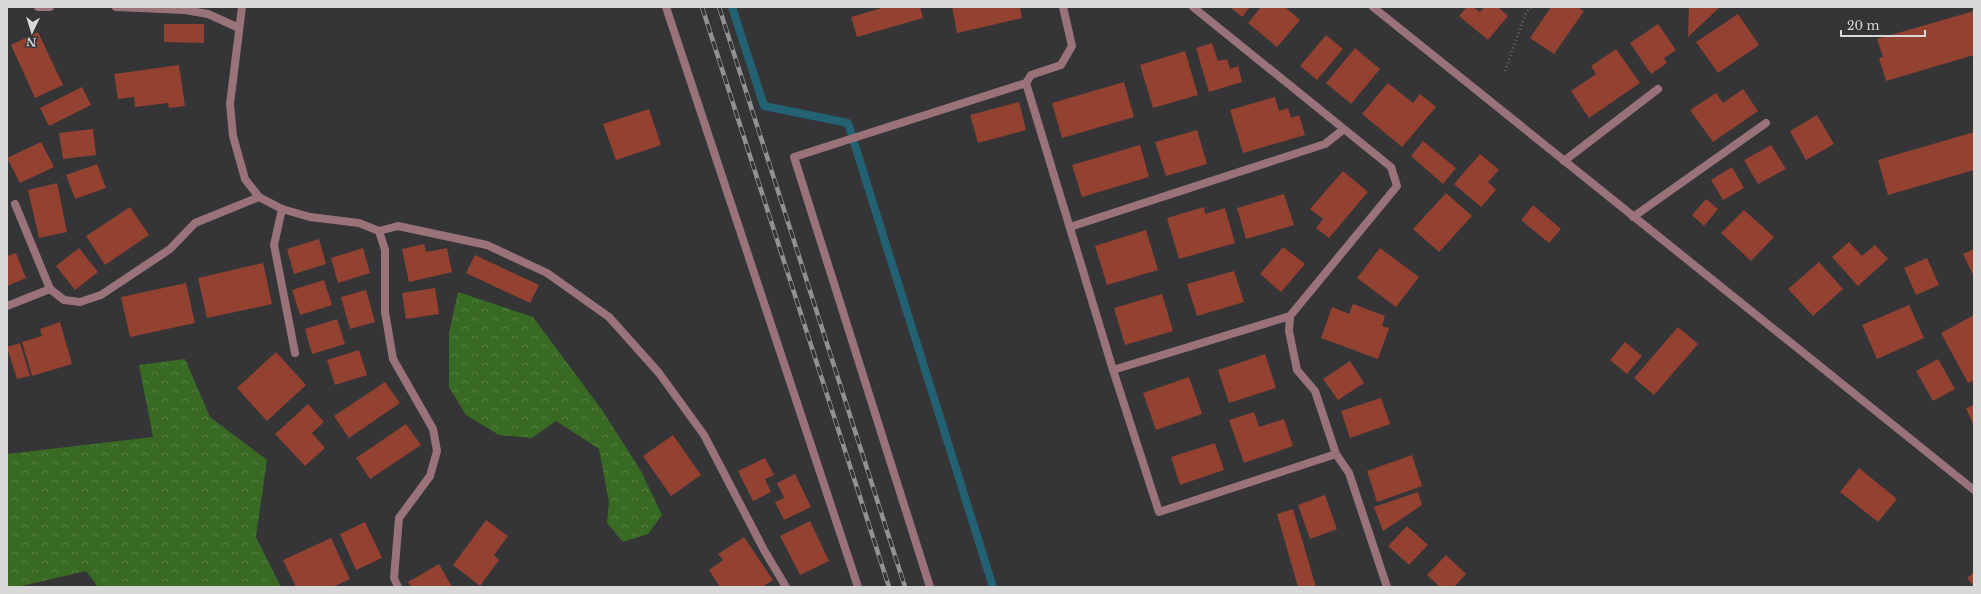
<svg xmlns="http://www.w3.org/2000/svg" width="1981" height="594" viewBox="0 0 1981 594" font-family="'Libre Baskerville',serif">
  <defs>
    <pattern id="forest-crowns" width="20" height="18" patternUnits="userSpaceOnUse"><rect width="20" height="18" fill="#396a23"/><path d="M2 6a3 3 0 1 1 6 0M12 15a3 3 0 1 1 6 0" fill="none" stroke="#557f42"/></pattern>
  </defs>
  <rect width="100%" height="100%" fill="#353437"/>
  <path fill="url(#forest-crowns)" d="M458,292L533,317L602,410L641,471L662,515L648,534L623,542L607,523L609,502L599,449L556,421L532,438L499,435L466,415L449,387V333Z
    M185,359L210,417L267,460L256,537L281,587H98L86,571L17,587H7V454L153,437L139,365Z"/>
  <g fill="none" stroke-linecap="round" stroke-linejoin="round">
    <path stroke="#226273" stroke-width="8" d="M732,7L764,106L848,123L993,587"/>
  </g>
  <path fill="#934131" d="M885,7H920L923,18L857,37L851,17Z
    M952,7H1020L1022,18L957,33Z
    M1230,7H1250L1242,17Z
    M1261,7H1285L1300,20L1277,47L1248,23Z
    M1467,7H1473L1480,12L1484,7H1498L1508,16L1488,40L1459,16Z
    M1551,7H1577L1584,11L1554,54L1530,38Z
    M1689,7H1720L1688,37Z
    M1974,11V55L1886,81L1879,58L1883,57L1877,39Z
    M1738,14L1759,45L1718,73L1696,42Z
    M164,24H204V43L164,42Z
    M1658,24L1676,50L1664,58L1667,63L1651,74L1630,43Z
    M38,32L63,85L35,98L11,45Z
    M1326,35L1343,49L1317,80L1300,66Z
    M1212,43L1218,61L1227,59L1230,69L1238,66L1242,82L1209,92L1196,48Z
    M1355,48L1380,69L1351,104L1326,83Z
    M1616,49L1640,83L1589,118L1571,91L1596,74L1591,66Z
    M1185,51L1198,95L1153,108L1140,65Z
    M179,65L185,106L169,108L168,103L135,107L134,97L118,99L114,74Z
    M1124,82L1134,117L1062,138L1052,103Z
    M1388,83L1413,103L1420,94L1436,107L1402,147L1362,114Z
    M82,87L91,105L49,126L40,108Z
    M1743,89L1758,111L1713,142L1690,110L1716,93L1723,103Z
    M1275,97L1279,111L1288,108L1291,118L1299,115L1305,135L1243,153L1230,110Z
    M1019,102L1026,130L978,143L970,115Z
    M649,109L661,145L616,160L603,124Z
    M1817,115L1834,144L1806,160L1790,131Z
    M93,129L96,155L63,159L59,133Z
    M1197,130L1207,164L1166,176L1155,142Z
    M1974,132V170L1888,195L1878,160Z
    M1423,141L1456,168L1443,184L1411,156Z
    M41,142L54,167L20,183L7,158Z
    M1140,145L1149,177L1082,197L1072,165Z
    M1771,145L1786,169L1758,184L1744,160Z
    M1480,154L1499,170L1488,182L1496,190L1481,207L1454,184Z
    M97,164L106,188L75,199L66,175Z
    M1732,167L1744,188L1723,200L1711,180Z
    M1343,171L1368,192L1329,238L1316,228L1323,219L1310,209Z
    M57,183L67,232L39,238L28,190Z
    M1446,193L1472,216L1439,252L1413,229Z
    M1284,194L1294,225L1246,239L1237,208Z
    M1706,199L1718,209L1704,226L1692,215Z
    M1533,205L1561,229L1549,243L1521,220Z
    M130,207L149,235L105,265L86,236Z
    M1204,207L1205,214L1225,208L1235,243L1179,259L1167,218Z
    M1744,210L1774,237L1751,261L1721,233Z
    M1146,230L1158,270L1107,285L1095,246Z
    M319,239L326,264L294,274L287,249Z
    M1849,242L1862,256L1875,245L1888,259L1858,286L1832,257Z
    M424,244L426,252L447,248L452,272L409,282L402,249Z
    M1283,247L1305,264L1281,292L1260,274Z
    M79,248L98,272L75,290L56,266Z
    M363,248L370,273L338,283L331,258Z
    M1380,248L1419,277L1396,307L1357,278Z
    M1974,249V277L1963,254Z
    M16,253L26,278L7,286V256Z
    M475,255L539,285L530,303L466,273Z
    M1927,258L1939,285L1916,295L1904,268Z
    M1819,262L1843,289L1813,316L1788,289Z
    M263,263L272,304L207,318L198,278Z
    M1234,271L1244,302L1197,316L1187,284Z
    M324,280L332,305L300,315L292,290Z
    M186,283L195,323L130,337L121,297Z
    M435,288L439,314L406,319L402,293Z
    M366,290L375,322L350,329L341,297Z
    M1162,294L1173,331L1125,345L1114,308Z
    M1353,304L1385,316L1382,326L1389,328L1378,359L1321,338L1332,307L1349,314Z
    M1909,305L1924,338L1877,359L1862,325Z
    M1974,315V380L1968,383L1941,333Z
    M337,319L345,344L312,354L305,329Z
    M60,322L72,364L32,376L22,342L42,336L40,329Z
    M1678,327L1698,344L1654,395L1634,378Z
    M1625,342L1642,356L1627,374L1610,360Z
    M20,343L30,376L17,379L7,347Z
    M359,350L367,375L335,385L327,360Z
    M276,352L306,385L267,421L237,388Z
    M1265,354L1276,388L1229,403L1218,370Z
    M1938,359L1955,389L1933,401L1916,371Z
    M1350,361L1364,383L1338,400L1323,379Z
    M1189,377L1202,414L1156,430L1143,393Z
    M385,382L400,403L349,438L334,416Z
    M1381,398L1390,424L1350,438L1341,411Z
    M308,404L324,422L312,433L325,448L305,466L275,434Z
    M1974,405V426L1966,408Z
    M1254,412L1259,427L1284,419L1293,446L1244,463L1229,420Z
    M406,424L421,445L370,479L356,458Z
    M673,435L701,475L671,496L643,456Z
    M1215,443L1224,470L1180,485L1171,457Z
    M1412,455L1422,486L1377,502L1367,471Z
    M765,458L774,475L765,479L771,492L753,501L738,471Z
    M1859,468L1897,499L1878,522L1840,492Z
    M795,474L811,507L784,520L775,502L784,498L777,483Z
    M1418,492L1422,505L1383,531L1374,507Z
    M1325,495L1337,529L1310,539L1298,505Z
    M1293,509L1316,587H1298L1277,514Z
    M486,520L508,536L494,555L499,560L480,586L453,565Z
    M810,521L829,561L800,575L780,536Z
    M365,522L382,558L356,570L340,534Z
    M1407,526L1428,545L1409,565L1388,546Z
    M744,537L773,580L762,587H720L709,570L723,560L718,554Z
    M331,538L350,579L333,587H296L283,560Z
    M1446,555L1466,574L1454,587H1440L1427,575Z
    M439,564L452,587H411L408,582Z
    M1974,572V587L1967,578Z"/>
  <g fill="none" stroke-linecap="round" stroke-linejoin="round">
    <path stroke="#68676a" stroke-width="2.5" stroke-dasharray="1 3" stroke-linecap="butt" d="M1505,71L1525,15L1531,7"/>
    <path stroke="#9a727a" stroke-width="8" d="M1564,161L1658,89
      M282,209L274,245L295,353
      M1633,217L1766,123
      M7,306L50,289L15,204"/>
    <path stroke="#9a727a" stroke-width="8" d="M38,7H50
      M116,7L185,10L208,14L239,28
      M242,7L230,104L233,136L245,179L259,197L282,209L310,217L359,223L379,231L398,226L487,245L547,273L609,317L659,373L704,435L764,550L786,587
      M666,7L858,587
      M1193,7L1391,167L1397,186L1290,316L1289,331L1297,370L1315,391L1336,454L1349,473L1387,587
      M1026,83L1113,370L1159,512L1336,454
      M1070,227L1325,144L1344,129
      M379,231L385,250V312L393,359L433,429L437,451L430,476L399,518L394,578L398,587
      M50,289L64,300L80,302L101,295L170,249L195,223L259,197
      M1113,370L1290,316
      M930,587L794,157L1026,83L1031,75L1061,65L1072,46L1063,7"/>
    <path stroke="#9a727a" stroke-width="8" d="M1373,7L1974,490"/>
    <g stroke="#929294" stroke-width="4.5">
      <path id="rail" d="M702,7L889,587
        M719,7L905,587"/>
    </g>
    <use href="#rail" stroke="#353437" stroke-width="3" stroke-dasharray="9" stroke-linecap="butt"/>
  </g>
  <rect width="1981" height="594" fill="none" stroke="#d8d8d9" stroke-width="16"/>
  <g transform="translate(32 32) rotate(184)" stroke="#353437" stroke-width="3" paint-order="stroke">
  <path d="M0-3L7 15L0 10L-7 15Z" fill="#d8d8d9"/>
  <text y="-6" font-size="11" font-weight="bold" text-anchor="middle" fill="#d8d8d9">N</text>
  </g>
  <path d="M1841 30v6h84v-6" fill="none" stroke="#d8d8d9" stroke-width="2"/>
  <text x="1847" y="30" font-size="12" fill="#d8d8d9" stroke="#353437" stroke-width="3" paint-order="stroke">20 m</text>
</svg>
